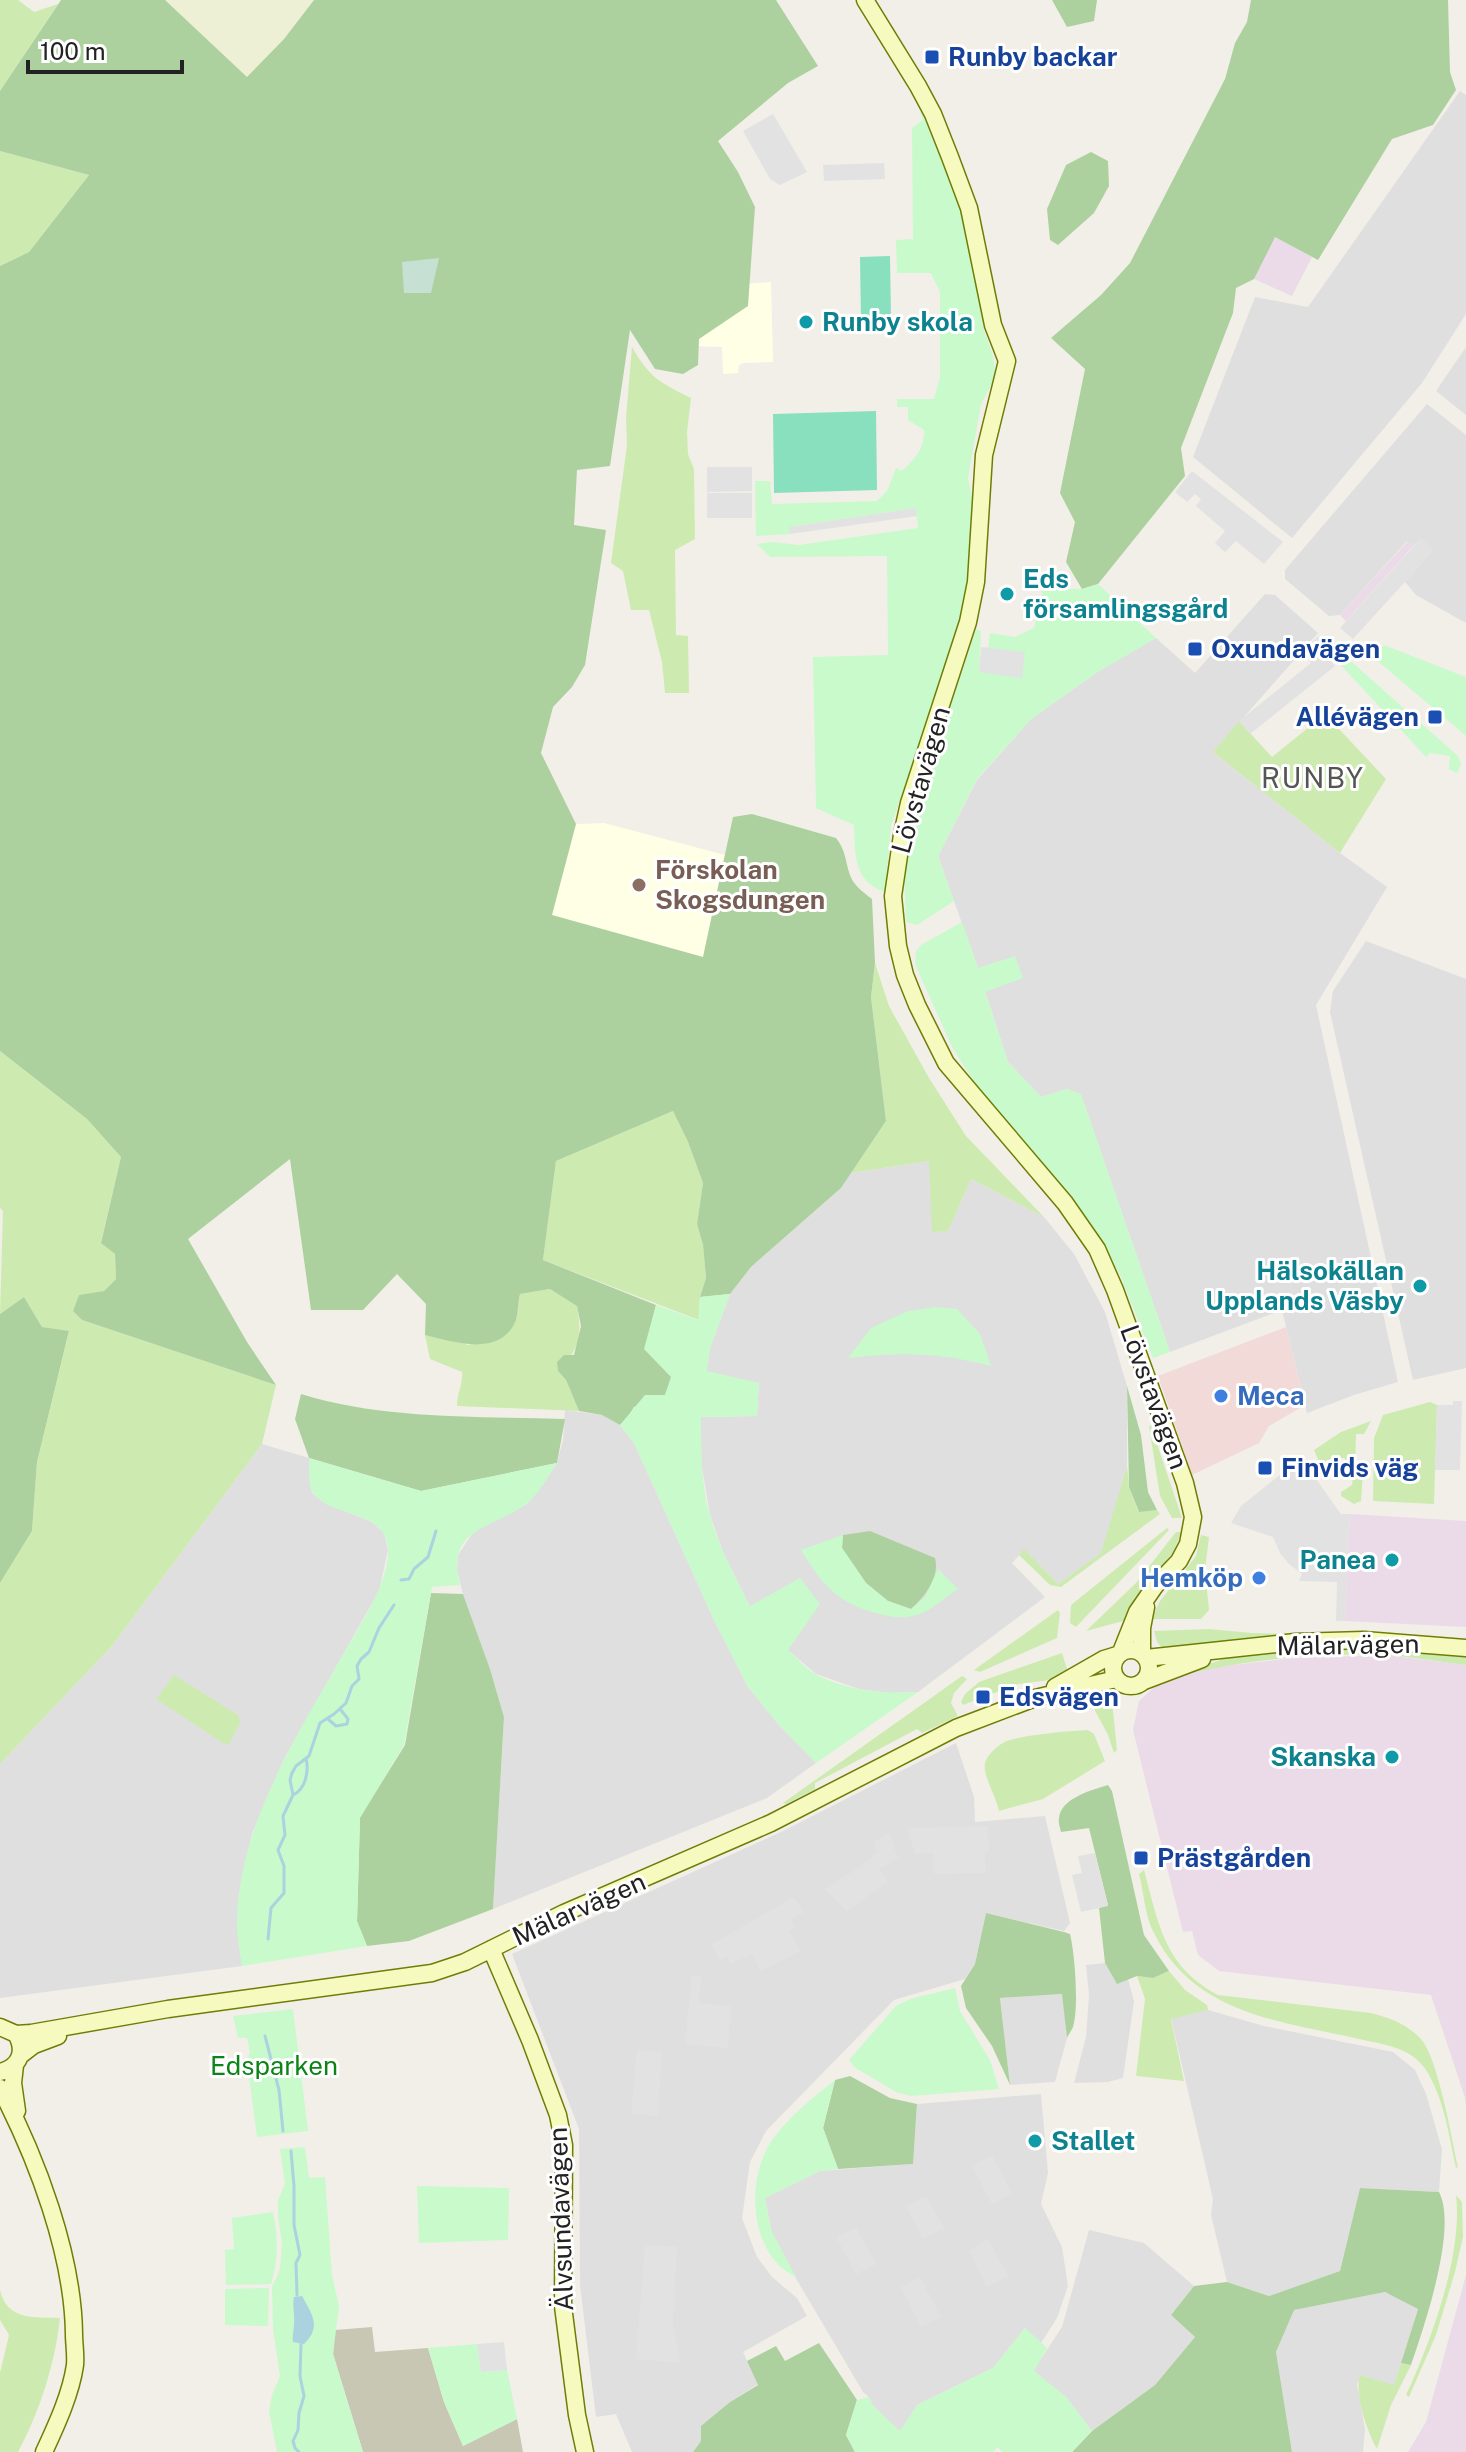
<svg xmlns="http://www.w3.org/2000/svg" width="1466" height="2452" viewBox="0 0 1466 2452" font-family="'Public Sans',sans-serif">
  <rect width="100%" height="100%" fill="#f2efe9"/>
  <path fill="#e0dfdf" d="M1460,91L1466,95V314L1422,383L1292,538L1193,457L1255,297L1308,307Z
    M1466,347V415L1436,391Z
    M1427,404L1466,435V623L1416,595L1405,582L1433,550L1421,539L1414,545L1407,541L1340,615L1329,616L1285,579V570Z
    M1265,594L1275,595L1318,633L1213,752L1340,853L1387,887L1316,1005L1398,1382L1354,1395L1307,1413L1282,1310L1170,1352L1081,1095L1067,1089L1041,1097L1008,1062L985,991L1022,978L978,968L938,856L977,780L1031,719L1099,671L1156,638L1195,673Z
    M1366,941L1466,979V1368L1413,1380L1330,1012L1333,991Z
    M929,1161L948,1231L971,1179L1044,1217L1074,1254L1105,1312L1127,1386V1466L1102,1553L1058,1584L1024,1550L1012,1563L1045,1597L918,1692L890,1693L859,1689L816,1674L788,1650L750,1607L723,1552L710,1515L701,1462V1417L757,1416L759,1383L706,1372L710,1348L730,1294L751,1267L841,1188L851,1173Z
    M565,1410L602,1415L620,1425L634,1443L714,1620L748,1687L779,1725L816,1763L767,1798L493,1909L504,1717L490,1669L463,1594L457,1571L458,1555L472,1534L485,1524L527,1504L541,1487L557,1463L563,1440Z
    M262,1444L309,1458L310,1485L313,1494L322,1501L372,1522L384,1533L388,1550L379,1591L284,1759L252,1834L243,1877L237,1923L242,1966L0,1998V1764L112,1646Z
    M956,1743L974,1797L975,1822L1045,1816L1070,1923L1064,1931L986,1913L975,1964L965,1979L894,2000L766,2131L750,2162L742,2218L757,2257L772,2277L797,2298L807,2316L743,2352L758,2384L730,2402L702,2426L701,2441L693,2452H632L616,2414L596,2417L580,2285L579,2129L512,1954L781,1832Z
    M1105,1963L1117,1983L1128,1979L1134,2001L1123,2078L1108,2082L1074,2083L1086,2037L1089,1995L1086,1965Z
    M1063,1994L1067,2038L1055,2082L1010,2085L1000,1998Z
    M1208,2010L1264,2026L1393,2052L1415,2070L1426,2094L1442,2149L1439,2192L1360,2188L1340,2271L1269,2296L1227,2282L1211,2215L1213,2199L1171,2018Z
    M1041,2094L1048,2173L1041,2204L1062,2247L1068,2286L1057,2318L1041,2343L1025,2328L993,2368L917,2405L900,2432L873,2406L869,2397L863,2392L781,2253L771,2230L765,2198L820,2171L913,2164L917,2104Z
    M1089,2230L1144,2243L1194,2286L1171,2315L1195,2337L1155,2385L1092,2431L1066,2397L1033,2371L1062,2327Z
    M1385,2292L1418,2308L1394,2386L1361,2375L1357,2385L1365,2429L1363,2452H1292L1276,2352L1293,2310Z"/>
  <path fill="#f2dad9" d="M1286,1327L1305,1405L1269,1426L1259,1443L1192,1475L1158,1376Z"/>
  <path fill="#ebdbe8" d="M1274,236L1312,257L1292,296L1254,279Z
    M1408,541L1414,545L1346,621L1340,615Z
    M1350,1514L1466,1521V1627L1345,1621Z
    M1386,1655L1466,1665V2107L1465,2098L1431,1995L1219,1971L1198,1955L1192,1931L1183,1932L1133,1730L1139,1701L1161,1681L1206,1668L1295,1658Z
    M1466,2275V2452H1408L1426,2422Z"/>
  <path fill="#ffffe5" d="M771,282L773,362L743,363L739,365L738,373L723,374L722,347L693,346L729,285Z
    M604,823L725,855L703,957L551,915L576,824Z"/>
  <path fill="#c7c7b4" d="M372,2327L375,2352L428,2348L444,2402L463,2446L517,2419L523,2452H363L333,2354L335,2330Z"/>
  <path fill="#eef0d5" d="M165,0H314L284,39L247,77Z"/>
  <path fill="#cdebb0" d="M0,0H18L34,12L58,4L0,91Z
    M0,151L89,175L29,252L0,266Z
    M632,347C650,378 659,382 691,398L687,432L688,454L694,469L695,539L675,550L676,635L688,636L689,693H665L662,662L649,610H631L623,571L611,563L627,445L626,417Z
    M1325,714L1386,779L1340,853L1213,752L1239,721L1272,757Z
    M875,963L889,1006L929,1078L966,1136L1044,1217L971,1179L948,1231L932,1232L929,1161L851,1173L886,1121L871,997Z
    M0,1051L87,1119L121,1157L101,1242L115,1254L116,1279L104,1291L79,1296L73,1311L82,1320L276,1385L262,1444L112,1646L0,1764V1583L32,1531L37,1462L69,1332L42,1327L24,1297L0,1314L3,1211L0,1208Z
    M673,1111L688,1142L703,1183L697,1224L703,1245L706,1278L700,1297L699,1320L543,1260L556,1161Z
    M550,1289L577,1305C582,1335 580,1349 558,1371L566,1380L579,1411L457,1406C457,1394 463,1384 462,1372L430,1359L425,1335L469,1345L516,1319L520,1294Z
    M1430,1402L1437,1405L1434,1504L1373,1501L1374,1438L1383,1415Z
    M1371,1421L1364,1434H1356L1355,1473H1363L1361,1501L1354,1504L1341,1496V1492L1352,1485C1354,1474 1352,1466 1344,1458H1332L1320,1464L1314,1450L1341,1432Z
    M1149,1426H1151L1182,1518H1172L1160,1496Z
    M1127,1466L1129,1487L1138,1511L1157,1510L1160,1514L1061,1587L1050,1585L1019,1555L1024,1549L1058,1584L1101,1553Z
    M1167,1528L1169,1530L1076,1627L1070,1623L1071,1605Z
    M1176,1532H1182L1173,1552L1123,1621L1086,1631L1136,1583Z
    M1201,1535L1209,1537L1205,1570L1209,1610L1201,1619H1151L1160,1601L1196,1556Z
    M1058,1610L1060,1613L1057,1638L980,1672L974,1670Z
    M1209,1629L1252,1633L1300,1634L1163,1649L1157,1642L1154,1631Z
    M1385,1649L1466,1656V1665C1440,1662 1413,1657 1387,1655C1315,1652 1230,1661 1161,1681L1229,1657L1293,1650Z
    M1062,1653L1068,1672L1051,1680L1018,1684L963,1705L961,1702L965,1694L979,1682Z
    M174,1675L238,1715L240,1723L229,1744L226,1745L156,1699Z
    M962,1676L967,1679L954,1693L951,1703L958,1716L922,1733L917,1729L815,1783V1789L786,1804L783,1803Z
    M1101,1688L1112,1701L1117,1750L1114,1753L1108,1735L1084,1690Z
    M1088,1730L1094,1734L1105,1761L1043,1799L999,1811C997,1798 982,1775 985,1763C987,1755 999,1744 1007,1741C1024,1735 1068,1731 1088,1730Z
    M1144,1870C1159,1925 1164,1966 1218,1995L1371,2013C1390,2018 1407,2024 1421,2039C1438,2058 1452,2139 1458,2167L1456,2168C1449,2136 1444,2098 1426,2070C1413,2050 1389,2045 1368,2041C1287,2022 1195,2017 1154,1933C1145,1917 1144,1893 1139,1874Z
    M1169,1971L1185,1990L1207,2005L1208,2010L1171,2019L1184,2081L1136,2076L1145,1999L1137,1976L1153,1978Z
    M1456,2195L1462,2202L1463,2237L1455,2272L1436,2335L1409,2397L1406,2395C1431,2341 1463,2255 1456,2195Z
    M0,2290C7,2321 35,2317 60,2318C55,2364 40,2411 18,2452H0V2373L9,2335L0,2320Z
    M1401,2363L1411,2365L1391,2405L1377,2449C1367,2431 1354,2395 1360,2375L1394,2385Z"/>
  <path fill="#add19e" d="M61,0H165L247,77L284,39L314,0H776L818,66L788,83L718,141L738,172L755,207L748,306L699,339L698,365L683,374L655,369L630,330L610,466L577,470L574,525L606,530L585,665L572,687L553,707L541,753L576,824L552,915L703,957L733,817L752,814L836,838C846,850 845,861 850,875C854,886 863,892 872,899L875,963L871,997L886,1121L841,1188L751,1267L730,1294L700,1297L706,1278L703,1245L697,1224L703,1183L688,1142L673,1111L556,1161L543,1260L656,1305L645,1349L672,1377L665,1395L634,1407L628,1417L620,1425L602,1415L579,1411L566,1380L558,1371L557,1362L564,1355H574L581,1326L577,1306L550,1289L520,1294C518,1302 518,1312 516,1320C501,1358 454,1342 425,1335L426,1304L397,1274L363,1310H311L290,1159L188,1239L247,1342L276,1385L82,1320L73,1311L79,1295L104,1291L116,1279L115,1254L101,1243L121,1157L87,1119L0,1051V266L29,252L89,175L0,151V91Z
    M1052,0H1097L1094,21L1067,27Z
    M1251,0H1448L1450,72L1456,90L1433,125L1392,139L1318,260L1275,237L1254,279L1236,288L1233,313L1181,448L1185,476L1098,584L1082,589L1066,562L1075,522L1060,493L1085,369L1051,338L1101,295L1130,263L1225,79L1235,43L1247,22Z
    M1091,152L1108,161L1109,186L1094,213L1058,245L1050,240L1047,209L1066,165Z
    M24,1297L42,1327L69,1331L37,1462L32,1531L0,1583V1314Z
    M1127,1386L1141,1435L1148,1492L1157,1510L1139,1512L1129,1487Z
    M301,1394C386,1420 476,1416 565,1419L557,1463L421,1491L309,1458L295,1419Z
    M870,1531L935,1558C940,1578 925,1596 911,1609L888,1601L866,1583L842,1548L843,1535Z
    M431,1593L463,1594L490,1669L504,1717L493,1909L409,1941L367,1946L357,1922L360,1817L405,1745Z
    M1108,1785L1112,1791L1144,1935L1169,1971L1153,1978L1137,1976L1117,1984L1105,1963L1099,1908L1108,1905L1089,1828L1061,1832C1060,1827 1058,1823 1059,1818C1061,1798 1092,1790 1108,1785Z
    M986,1913L1064,1932L1070,1934C1075,1954 1079,2008 1073,2027C1073,2028 1067,2037 1067,2038L1062,1994L1000,1998L1010,2085L992,2046L966,2008L961,1986L975,1964Z
    M850,2076L890,2098L917,2104L913,2164L838,2169L823,2128L835,2080Z
    M1360,2188L1439,2192C1458,2228 1424,2327 1411,2365L1401,2363L1418,2309L1385,2292L1294,2310L1276,2352L1292,2452H1072L1092,2431L1155,2385L1195,2337L1171,2315L1194,2286L1227,2282L1269,2296L1340,2271Z
    M819,2343L857,2400L846,2435L855,2452H693L701,2441V2426L730,2402L758,2385L747,2361L776,2346L785,2361Z"/>
  <path fill="#c6e0d4" d="M439,258L431,293H404L402,262Z"/>
  <path fill="#c8facc" d="M914,93L927,114L962,207L976,271L983,327L993,356L996,376L981,404L968,478L972,497V544L961,620L891,826L885,892C853,881 855,854 854,825L816,808L813,657L888,655L887,556L770,557L757,544L772,542L799,545L918,528L916,508L790,527V534L756,536L755,481H770L772,504L877,501L887,491L896,468L902,471C916,458 924,449 924,430L908,420V407H897V399H934L940,377V292L931,273H897L896,240L913,239L912,128L923,120Z
    M1098,584L1156,638L1099,671L1031,719L977,779L938,856L954,901L917,925L906,922L904,870L919,800L976,629L981,631L979,672L1025,653L988,648L990,633L1015,637L1034,628L1043,588L1082,589Z
    M1384,645L1466,677V736L1373,657Z
    M1346,657L1458,756L1461,764L1457,773L1449,769L1450,756L1430,753L1426,757L1339,663Z
    M962,922L978,968L1015,956L1023,978L985,992L1008,1062L1041,1097L1067,1089L1081,1094L1170,1352L1153,1358L1120,1275L1078,1205L986,1101L952,1047L915,964L916,951L921,945Z
    M730,1294L710,1348L707,1371L759,1383L757,1416L701,1417C701,1450 701,1484 710,1516C719,1547 735,1577 750,1606L800,1578L820,1604L788,1650C797,1658 807,1670 817,1675C848,1691 884,1694 918,1692L816,1763L779,1725L748,1687L714,1620L634,1443L620,1425L645,1395H665L671,1377L644,1349L656,1305L698,1320L700,1297Z
    M937,1307L957,1309L980,1334L991,1366C938,1352 902,1352 848,1358L871,1328L908,1311Z
    M309,1458L421,1491L557,1463C548,1476 540,1493 527,1503C496,1529 444,1526 460,1585L432,1587L404,1745L360,1818L357,1921L367,1946L242,1966C240,1953 237,1938 237,1924C237,1828 297,1735 343,1655C359,1627 390,1581 388,1549C385,1508 331,1518 314,1494C307,1485 310,1469 309,1458Z
    M843,1535L842,1548L866,1583L888,1601L911,1609L925,1597L938,1569L958,1589C947,1596 934,1608 922,1613C907,1619 895,1618 880,1614C838,1604 823,1586 801,1550Z
    M955,1988L960,2011L990,2060L999,2089L911,2096L896,2092L854,2067L849,2060L896,2006L910,1999Z
    M293,2009L308,2131L257,2137L247,2061L250,2052L247,2038H238L233,2016Z
    M835,2080L823,2128L838,2169L820,2171L765,2198L771,2230L796,2277C791,2274 785,2271 781,2267C747,2236 748,2169 776,2135C792,2114 814,2097 835,2080Z
    M305,2147L309,2178L325,2177L332,2275L339,2306L333,2354L363,2452H277L269,2411L272,2395L280,2376L273,2329L272,2287L280,2269L282,2243L278,2217V2200L285,2184L280,2149Z
    M417,2186L509,2188L508,2240L419,2243Z
    M273,2212C278,2238 279,2258 271,2284L226,2285L225,2250L234,2249L232,2218Z
    M269,2288L268,2326L225,2325V2289Z
    M1025,2328L1047,2348L1034,2371L1066,2397L1092,2431L1072,2452H1002L998,2447L993,2452H855L846,2435L857,2400L869,2397L873,2406L900,2431L917,2405L993,2368Z
    M477,2344L481,2372L507,2370L517,2419L463,2446L444,2402L428,2348Z"/>
  <path fill="#88e0be" d="M890,256L891,317L861,318L860,257Z
    M876,411L877,490L774,493L773,414Z"/>
  <path fill="#e2e2e2" d="M773,114L807,172L780,185L770,179L743,131Z
    M884,163L885,179L824,181L823,165Z
    M707,467H752V491L707,492Z
    M1192,471L1283,542L1264,564L1236,541L1225,552L1215,543L1225,531L1196,506L1201,499L1195,494L1187,502L1175,492Z
    M707,493H752V518H707Z
    M916,508L917,516L790,534L789,527Z
    M1421,538L1434,550L1353,639L1340,628Z
    M1319,636L1330,648L1324,653L1335,666L1250,734L1239,721L1311,663L1301,651Z
    M981,647L1025,652L1022,678L979,672Z
    M1453,1401H1462L1460,1470H1435L1437,1405H1453Z
    M1301,1458L1341,1514H1350L1345,1621H1336L1337,1582L1299,1581L1302,1574L1289,1564L1280,1553L1273,1537L1231,1523L1241,1506Z
    M988,1826L989,1851L985,1852L986,1873L934,1874V1853L915,1854L908,1828Z
    M889,1833L898,1858L879,1869L888,1882L847,1911L825,1889L864,1864L878,1852L873,1842Z
    M1095,1853L1108,1906L1081,1912L1072,1875L1082,1873L1078,1856Z
    M794,1897L804,1912L791,1920L795,1927L789,1931L801,1951L761,1971L751,1954L731,1964L727,1956L719,1960L711,1945Z
    M692,1975L701,1976L699,2003L731,2006L728,2048L685,2044Z
    M637,2050L662,2052L658,2116L631,2114Z
    M992,2155L1012,2193L992,2204L972,2166Z
    M926,2196L944,2228L923,2239L906,2206Z
    M856,2227L876,2264L856,2274L836,2237Z
    M988,2239L1008,2276L987,2287L969,2251Z
    M645,2245L677,2247L673,2326L681,2363L636,2359Z
    M920,2277L941,2317L921,2327L901,2287Z
    M504,2342L507,2370L481,2372L477,2344Z"/>
  <path fill="#aad3df" d="M302,2296C312,2314 322,2327 304,2344L293,2342C292,2335 294,2330 294,2323C295,2314 292,2306 294,2297Z"/>
  <g fill="none" stroke-linecap="round" stroke-linejoin="round">
    <path stroke="#aad3df" stroke-width="3" d="M401,1580L409,1579L414,1569L428,1557L436,1531
      M328,1719L336,1726L347,1724L348,1719L340,1709
      M293,1795C306,1789 309,1771 306,1758
      M268,1939L271,1908L284,1893V1866L278,1850L285,1835L283,1816L293,1795L290,1780L292,1773L296,1766L309,1756L320,1723L334,1714L346,1703L352,1686L359,1679L357,1666L361,1659L369,1652L379,1628L394,1605
      M265,2036L279,2090L283,2131
      M291,2151L294,2186V2225L300,2255L296,2263L297,2295
      M299,2452L295,2448L293,2441L298,2430L299,2413L304,2396L300,2376L301,2344"/>
    <g stroke="#707d05" stroke-width="19">
      <path id="secondary" d="M865,0L918,86L933,114L950,157L969,208L993,325L1007,361L984,455L976,582L968,622L909,803L902,835L893,896L898,946L905,975L917,1005L946,1063L1065,1203L1097,1249L1115,1290L1185,1483L1193,1517L1188,1544L1179,1561L1155,1586L1137,1612L1121,1652
        M1113 1668a18 18 0 1 1 36 0a18 18 0 1 1-36 0Z
        M1142,1653V1628L1146,1607
        M1146,1658L1295,1642L1364,1640L1466,1648
        M1144,1681L1202,1659
        M1055,1687L1104,1659L1117,1655
        M491,1949L530,2040L558,2115L564,2145L563,2306L577,2415L585,2452
        M0,2027L16,2034C26,2051 20,2067 0,2072
        M16,2034L31,2033L168,2009L432,1973L465,1962L564,1913L771,1823L956,1728L1035,1698L1116,1679
        M21,2055L34,2045L58,2036
        M15,2065L13,2083L17,2111
        M0,2088C37,2159 73,2254 74,2334C74,2344 76,2355 75,2365C71,2394 56,2426 44,2452"/>
    </g>
    <use href="#secondary" stroke="#f7fabf" stroke-width="16"/>
  </g>
  <g fill="#1a4fb4" stroke="#fff" stroke-width="3">
    <rect x="924" y="49" width="16" height="16" rx="4"/>
    <rect x="1187" y="641" width="16" height="16" rx="4"/>
    <rect x="1427" y="709" width="16" height="16" rx="4"/>
    <rect x="1257" y="1460" width="16" height="16" rx="4"/>
    <rect x="975" y="1689" width="16" height="16" rx="4"/>
    <rect x="1133" y="1850" width="16" height="16" rx="4"/>
  </g>
  <g fill="#0f9aa8" stroke="#fff" stroke-width="3">
    <circle cx="806" cy="322" r="8"/>
    <circle cx="1007" cy="594" r="8"/>
    <circle cx="1420" cy="1286" r="8"/>
    <circle cx="1392" cy="1560" r="8"/>
    <circle cx="1392" cy="1757" r="8"/>
    <circle cx="1035" cy="2141" r="8"/>
  </g>
  <circle fill="#8d6e63" stroke="#fff" stroke-width="3" cx="639" cy="885" r="8"/>
  <g fill="#3f7fe0" stroke="#fff" stroke-width="3">
    <circle cx="1221" cy="1396" r="8"/>
    <circle cx="1259" cy="1578" r="8"/>
  </g>
  <g text-anchor="middle" stroke-width="6" stroke-linejoin="round" paint-order="stroke">
    <g font-size="26" font-weight="bold" fill="#164399" stroke="#fff" text-anchor="start">
      <text x="948" y="66">Runby backar</text>
      <text x="1211" y="658">Oxundavägen</text>
      <text x="1419" y="726" text-anchor="end">Allévägen</text>
      <text x="1281" y="1477">Finvids väg</text>
      <text x="999" y="1706">Edsvägen</text>
      <text x="1157" y="1867">Prästgården</text>
    </g>
    <g font-size="26" font-weight="bold" fill="#0d838f" stroke="#fff" text-anchor="start">
      <text x="822" y="331">Runby skola</text>
      <text x="1023" y="588">Eds<tspan x="1023" dy="30">församlingsgård</tspan></text>
      <text x="1404" y="1280" text-anchor="end">Hälsokällan<tspan x="1404" dy="30">Upplands Väsby</tspan></text>
      <text x="1376" y="1569" text-anchor="end">Panea</text>
      <text x="1376" y="1766" text-anchor="end">Skanska</text>
      <text x="1051" y="2150">Stallet</text>
    </g>
    <g font-size="26" fill="#222" stroke="#fff">
      <text transform="translate(921 780) rotate(-74)" y="9">Lövstavägen</text>
      <text transform="translate(1154 1397) rotate(70)" y="9">Lövstavägen</text>
      <text transform="translate(1348 1645) rotate(-1)" y="9">Mälarvägen</text>
      <text transform="translate(579 1909) rotate(-24)" y="9">Mälarvägen</text>
      <text transform="translate(561 2219) rotate(-92)" y="9">Älvsundavägen</text>
    </g>
    <g font-size="26" font-weight="bold" fill="#785e54" stroke="#fff" text-anchor="start">
      <text x="655" y="879">Förskolan<tspan x="655" dy="30">Skogsdungen</tspan></text>
    </g>
    <g font-size="26" font-weight="bold" fill="#366cbe" stroke="#fff" text-anchor="start">
      <text x="1237" y="1405">Meca</text>
      <text x="1243" y="1587" text-anchor="end">Hemköp</text>
    </g>
    <g font-size="26" fill="#0c8416" stroke="#fff">
      <text x="274" y="2075">Edsparken</text>
    </g>
    <g font-size="28" letter-spacing="2" fill="#555" stroke="#fff">
      <text x="1313" y="788">RUNBY</text>
    </g>
  </g>
  <path d="M28 60v12h154v-12" fill="none" stroke="#222222" stroke-width="4"/>
  <text x="40" y="60" font-size="24" fill="#222222" stroke="#ffffff" stroke-width="6" paint-order="stroke">100 m</text>
</svg>
